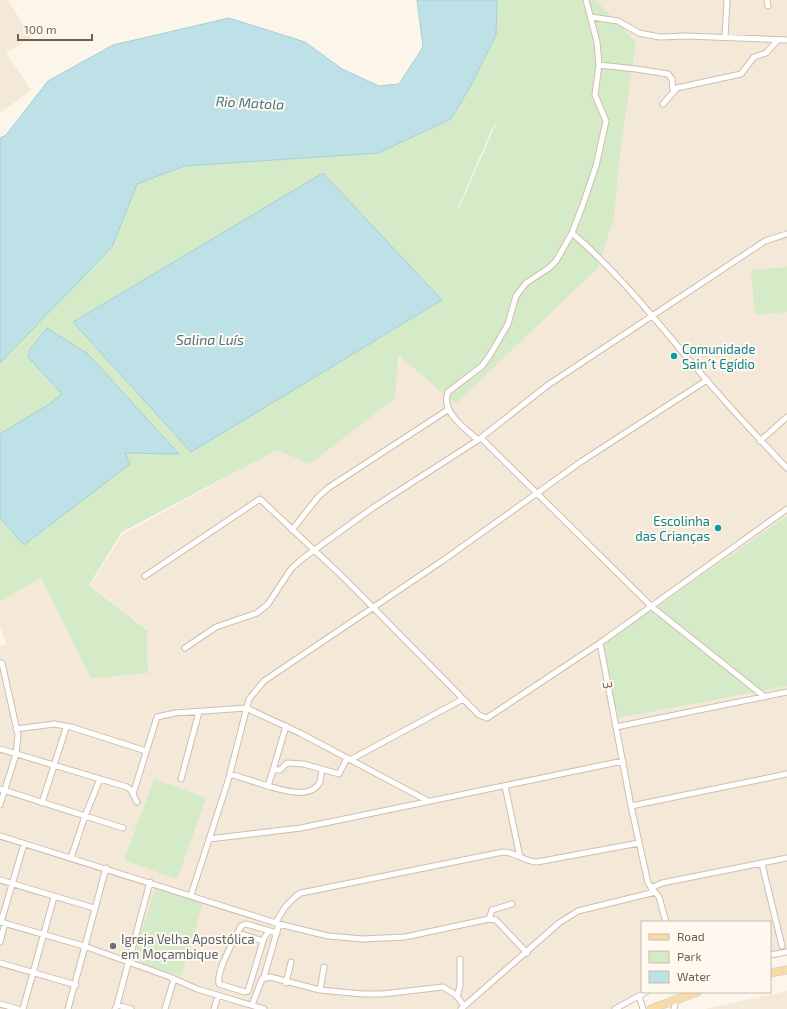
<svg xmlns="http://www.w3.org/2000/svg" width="787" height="1009" viewBox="0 0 787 1009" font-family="'Exo 2',sans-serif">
  <rect width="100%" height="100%" fill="#fcf5ea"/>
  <path fill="#f4e8d8" d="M0,0H8L31,37L6,53L31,90L0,113Z
    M515,0H787V952L770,954V922H642V992L613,1009H0V647L6,644L0,624V602L41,578L91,679L148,673L147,629L90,585L123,534L211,486L274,448L383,392L398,366L405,341L436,309L498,181Z
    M787,991V1009H705Z"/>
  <path fill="#d5ebc7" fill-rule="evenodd" d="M497,0H595L636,42L619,161L614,217L598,268L455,404L400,356L398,361L395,398L310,464L277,450L122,532L89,585L147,630L148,673L91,679L41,578L0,602V363L112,247L136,184L184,166L378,153L452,119L496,35ZM498,119L459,208H458L492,129Z
    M787,267V312L755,315L751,270Z
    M787,516V686L618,718L603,646L605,643Z
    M154,779L206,798L177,879L124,860Z
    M155,889L203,903L181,976L132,961Z"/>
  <path fill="#bee0e7" stroke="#a4cfd8" d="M417,0H497L496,35L470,87L451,119L378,153L184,166L137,184L112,247L0,363V138L6,135L48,81L113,45L229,18L305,42L342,69L379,86L399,84L423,47Z
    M323,173L442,300L191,452L73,322Z
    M47,328L88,354L179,454L125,453L130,464L24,545L0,518V434L48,405L62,394L28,357L30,349Z"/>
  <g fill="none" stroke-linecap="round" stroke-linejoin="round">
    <g stroke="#cfbeaf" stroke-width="7">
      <path id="minor" d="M767,0L768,6
        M591,17L618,21L639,33L660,37L686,36L787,40
        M725,37L727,0
        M599,65L636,69L668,74L672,79L673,90
        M663,104L677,88L741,74L754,57L766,53L778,40
        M572,233C614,269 650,313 685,355C718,394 752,432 787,468
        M481,438L652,607L765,697
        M478,440C466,429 440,412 448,392L482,366L490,355L508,324L516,296L526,283L549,268L556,261L572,233L582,207L596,166L606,121L595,95L599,65L597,42L586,0
        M760,441L787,417
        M292,530L318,497L328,488L449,409
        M145,576L260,499L345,579L479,715L487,718L600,643L787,509
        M600,643L631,806L648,883L659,897L666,922
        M185,648L216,627L257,613L268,604L291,569L302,559L374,507L478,440L548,385L765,241L787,234
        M286,726L273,770H280L287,763L304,764L339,774L347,758
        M616,727L787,692
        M16,729L54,724L71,727L146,751
        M0,749L127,787L131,790L137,802
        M350,760L463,699
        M273,770L268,786C282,790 311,800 320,782C321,778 321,773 322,769
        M230,774L268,786
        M181,779L199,712
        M505,786L520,857
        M0,789L123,828
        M133,794L157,717L175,713L246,708L300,733L428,801
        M42,803L66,728
        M0,805L16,754L18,735L2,663
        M631,806L787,774
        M0,836L279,924L328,936L363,939L405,937L489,919L496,920L527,953
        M209,839L301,828L623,761
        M71,858L85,816L100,779
        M762,864L782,946
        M0,880L94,908
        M651,888L662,883L787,858
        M191,895L228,781L249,699L264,681L445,559L582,461L707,380
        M489,919L492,910L512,904
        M0,922L84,946L170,977L197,989L264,1009
        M1,922L24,844
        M276,922L285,907L296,896L301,893L503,852C516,852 525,862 537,862L639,843
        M269,931L264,938L248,991L245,992L219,984C216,970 235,939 241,926L246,924L277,933
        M238,933L263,941
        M0,942L5,923
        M770,955L787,952
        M0,963L76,985
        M264,977L279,924
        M286,983L291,962
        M320,990L324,967
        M639,996L643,1009
        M457,997L460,986V959
        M0,1004L18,1009
        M117,1005L150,882
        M252,1005L262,979L270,977L320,990L363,994H382L443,987L456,995L464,1006
        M23,1009L54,897
        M68,1009L106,868
        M115,1009L117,1005L131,1009
        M165,1009L174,979
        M214,1009L218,996
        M461,1009L559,923L578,911L655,892
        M615,1009L646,992
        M674,1009L676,999"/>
    </g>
    <g stroke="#d9d2cd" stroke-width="9">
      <path id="major" d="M770,973L787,970
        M651,1009L697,992"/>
    </g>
    <use href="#minor" stroke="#fff" stroke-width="5"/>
    <use href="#major" stroke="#f9dba4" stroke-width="7"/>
  </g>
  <g fill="#0f9aa8" stroke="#fff9f0" stroke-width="1.5">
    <circle cx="674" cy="356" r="4"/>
    <circle cx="718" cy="528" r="4"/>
  </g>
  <circle fill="#6b7280" stroke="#fff9f0" stroke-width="1.5" cx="113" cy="946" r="4"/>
  <g text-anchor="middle" stroke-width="4" stroke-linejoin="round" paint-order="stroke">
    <g font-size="13" fill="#0d838f" stroke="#fff9f0" text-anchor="start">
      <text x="682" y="354">Comunidade<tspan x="682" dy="15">Sain´t Egídio</tspan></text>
      <text x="710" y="526" text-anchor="end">Escolinha<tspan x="710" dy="15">das Crianças</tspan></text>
    </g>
    <g font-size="13" fill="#775d4d" stroke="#fff9f0">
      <text transform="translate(608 685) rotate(79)" y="5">3</text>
    </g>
    <g font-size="13" fill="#5b616d" stroke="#fff9f0" text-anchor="start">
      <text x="121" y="944">Igreja Velha Apostólica<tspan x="121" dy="15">em Moçambique</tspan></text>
    </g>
    <g font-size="14" font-style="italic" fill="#437783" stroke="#fff9f0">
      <text transform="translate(250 103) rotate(3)" y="5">Rio Matola</text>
      <text x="210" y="345">Salina Luís</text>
    </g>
  </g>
  <rect x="641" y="921" width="130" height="72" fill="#fff9f0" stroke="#c9bbaf"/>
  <rect x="649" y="934" width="20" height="6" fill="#f9dba4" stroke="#c9bbaf"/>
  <text x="677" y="941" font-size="12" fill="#775d4d">Road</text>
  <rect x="649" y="951" width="20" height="12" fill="#d5ebc7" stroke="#c9bbaf"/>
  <text x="677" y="961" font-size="12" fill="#775d4d">Park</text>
  <rect x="649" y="971" width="20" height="12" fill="#bee0e7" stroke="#c9bbaf"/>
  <text x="677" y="981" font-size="12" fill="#775d4d">Water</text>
  <path d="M18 34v6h74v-6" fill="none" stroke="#775d4d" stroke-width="2"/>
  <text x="24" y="34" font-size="12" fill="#775d4d" stroke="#fff9f0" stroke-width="3" paint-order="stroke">100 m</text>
</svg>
